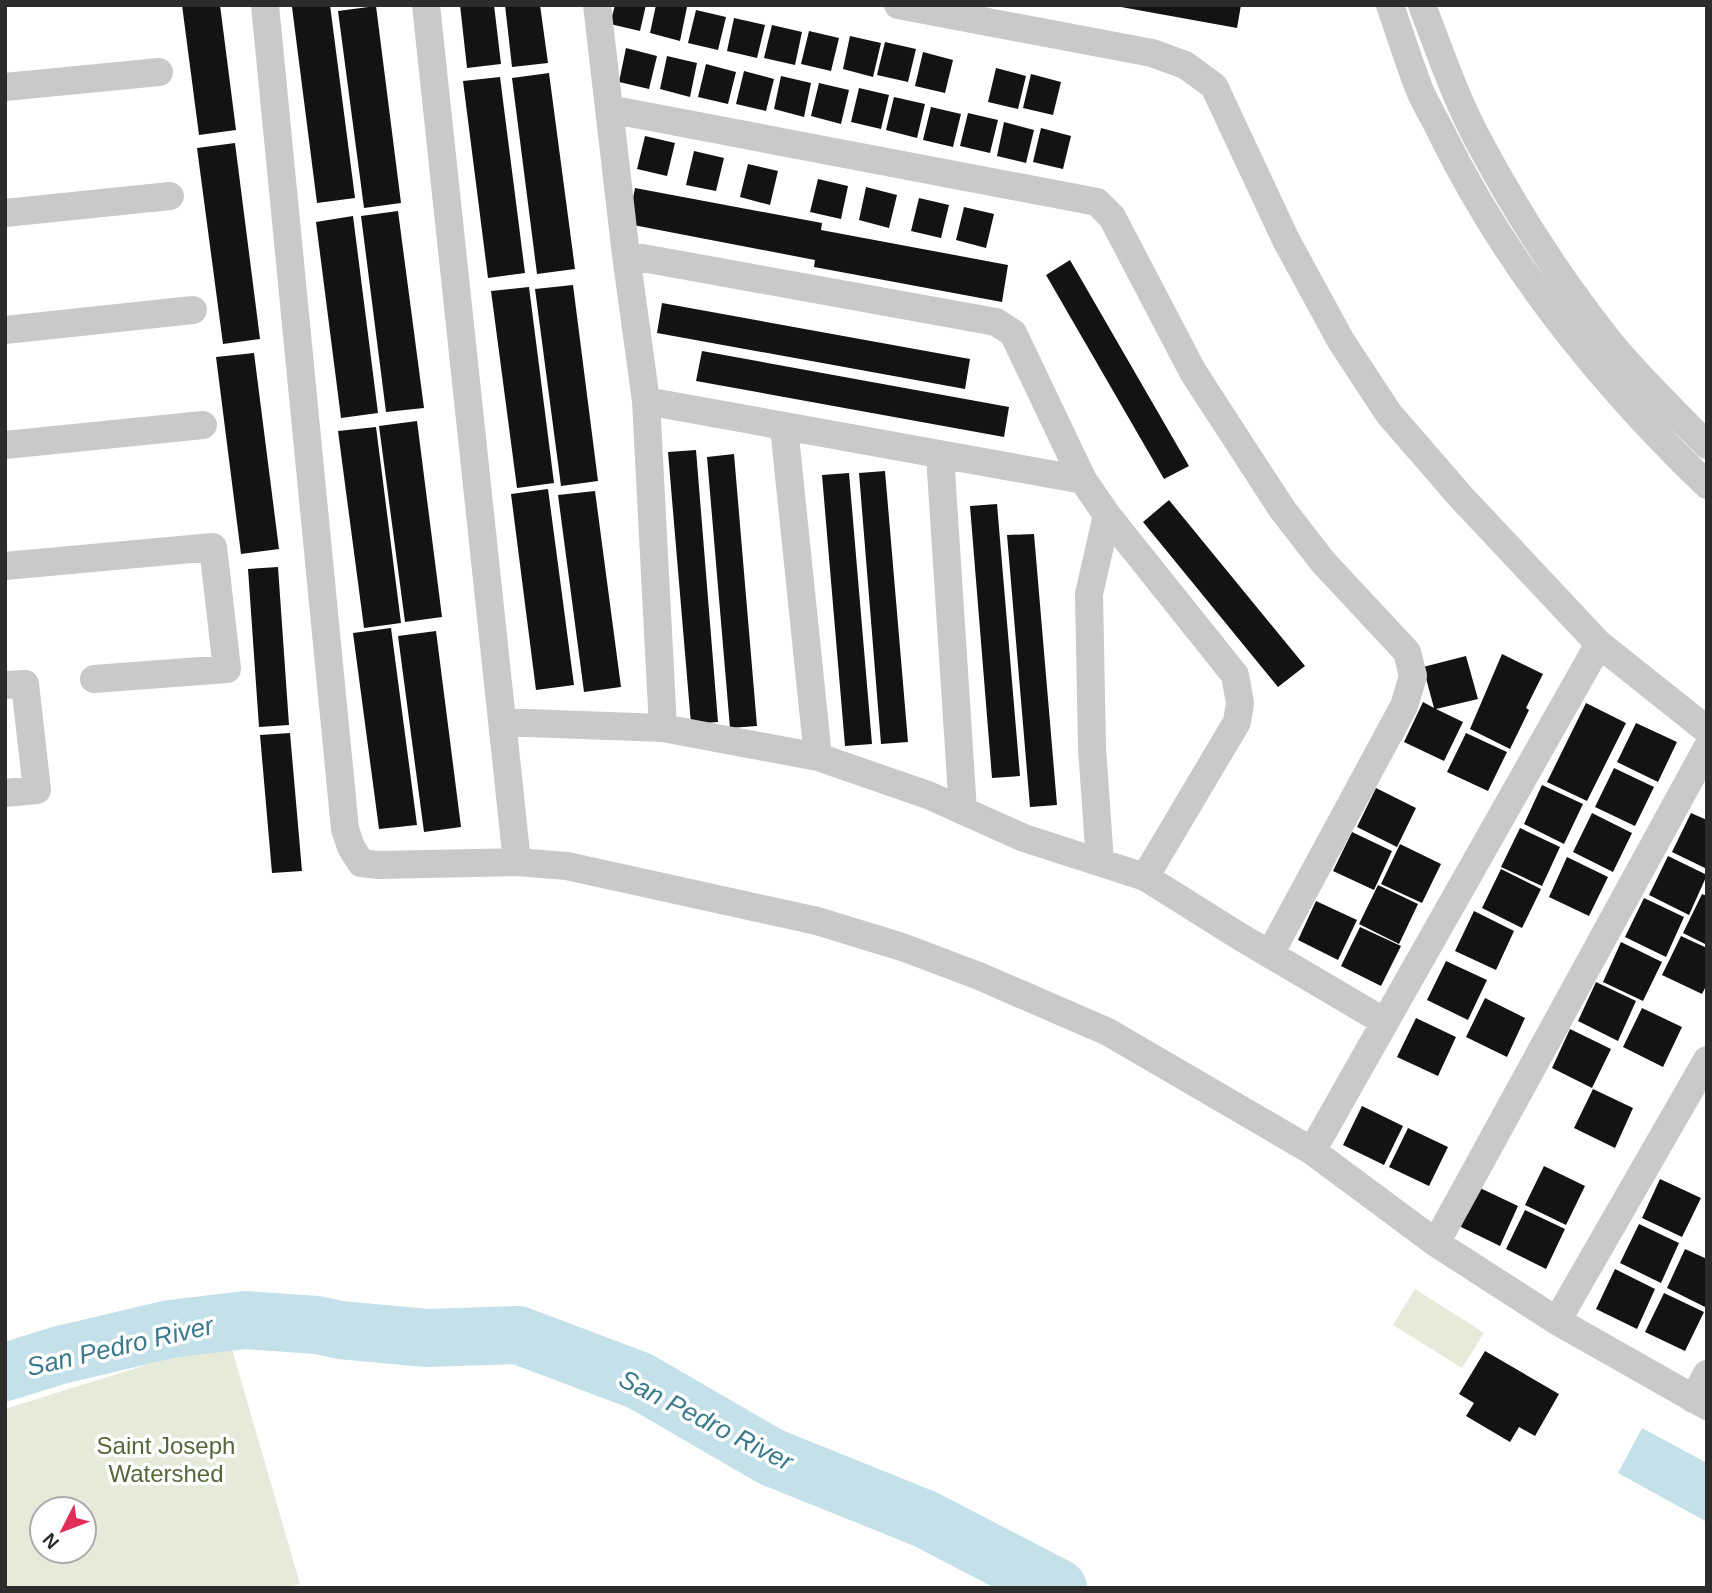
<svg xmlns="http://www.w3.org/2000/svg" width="1712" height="1593" viewBox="0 0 1712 1593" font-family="Arial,sans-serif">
  <rect width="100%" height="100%" fill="#fff"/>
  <path fill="#e5ead9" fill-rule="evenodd" d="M1415,1289L1484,1333L1462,1368L1393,1325Z
    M229,1339L300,1584L282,1588H5V1409ZM42,1509H84V1551H42Z"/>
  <path fill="#c4e1ea" d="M1642,1428L1707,1463V1522L1618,1473Z"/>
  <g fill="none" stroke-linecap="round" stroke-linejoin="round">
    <path stroke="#c4e1ea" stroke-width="58" d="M5,1372L60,1355L170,1329L245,1320L317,1325L340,1330L427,1338L518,1335L640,1381L771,1457L925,1519L1058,1588"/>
  </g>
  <path fill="#131313" d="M182,5H220L236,130L199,135Z
    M303,5H330L355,198L317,203L292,7Z
    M460,5H494L501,64L467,68Z
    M505,5H540L548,63L512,67Z
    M615,5H646L640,31L610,24Z
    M656,5L687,7L680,41L650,33Z
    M1110,5H1241L1237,28Z
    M376,6L401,203L364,208L338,11Z
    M696,10L726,17L718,50L688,43Z
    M734,18L765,25L757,58L727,51Z
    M772,25L802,32L795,65L764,58Z
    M809,31L839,38L831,71L801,64Z
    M850,36L881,43L873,77L843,69Z
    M885,42L916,49L908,82L877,75Z
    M626,48L657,56L649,89L619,82Z
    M923,52L953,60L945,93L915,86Z
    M667,56L697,63L690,97L660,89Z
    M706,64L736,72L728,104L698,97Z
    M996,68L1026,76L1018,109L988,102Z
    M744,71L774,79L766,111L736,104Z
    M549,73L575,269L537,274L512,78Z
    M1031,74L1061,82L1053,115L1023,108Z
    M781,76L811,83L804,117L774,109Z
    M500,77L525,273L488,278L463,81Z
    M819,83L849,90L841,124L811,116Z
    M859,88L889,95L881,129L851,122Z
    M894,97L925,104L917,138L886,130Z
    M931,107L961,114L953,147L923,140Z
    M968,113L998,120L990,153L960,146Z
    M1004,122L1034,130L1026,163L997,156Z
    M1041,128L1071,136L1063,169L1033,162Z
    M645,136L675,143L667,176L637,169Z
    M235,143L260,339L223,344L197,148Z
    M694,151L724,158L716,191L686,185Z
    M748,164L778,171L770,205L740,197Z
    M818,179L848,186L841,219L810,212Z
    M866,187L897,195L889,228L859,220Z
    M635,188L822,223L821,230L1008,265L1002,302L814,267L815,260L628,224Z
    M919,198L949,205L941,238L911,231Z
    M964,207L994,214L986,248L956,240Z
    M398,211L424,408L386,412L361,216Z
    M353,216L378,413L341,418L316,222Z
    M1070,260L1189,466L1164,479L1046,275Z
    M573,285L598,481L561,486L535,289Z
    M529,287L554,483L517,488L491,291Z
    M662,303L970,359L965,389L657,333Z
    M702,351L1009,407L1004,437L696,381Z
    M254,353L279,549L241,554L216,357Z
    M417,421L442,617L405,622L379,426Z
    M376,427L401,623L364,628L338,431Z
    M696,450L718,722L691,724L668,452Z
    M734,454L757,726L730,728L707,457Z
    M885,471L908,742L881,744L859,473Z
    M849,473L872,744L845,746L822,475Z
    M548,489L574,685L536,690L511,494Z
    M595,491L621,687L584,692L558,495Z
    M1169,500L1305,666L1278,687L1143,522Z
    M997,504L1020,776L992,778L970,506Z
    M1034,534L1057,805L1030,807L1007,535Z
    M278,567L289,725L259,727L248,569Z
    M391,628L417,825L379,829L353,633Z
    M436,631L461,827L424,832L398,636Z
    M1502,654L1543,674L1526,708L1529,710L1510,749L1470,729Z
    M1466,656L1478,699L1436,709L1463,722L1444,761L1404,742L1423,702L1434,708L1423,667Z
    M1586,703L1626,723L1587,801L1547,782Z
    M1636,723L1677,742L1658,782L1617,762Z
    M290,733L302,871L272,873L260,735Z
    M1466,733L1507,752L1488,791L1447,772Z
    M1614,768L1654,787L1635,826L1595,807Z
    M1542,785L1583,804L1564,844L1524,824Z
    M1376,788L1416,808L1397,847L1357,827Z
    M1592,813L1632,833L1613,872L1573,852Z
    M1691,813L1707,820V869L1672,852Z
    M1520,828L1560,847L1542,886L1501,867Z
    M1352,832L1392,851L1374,890L1333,871Z
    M1400,844L1441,864L1422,903L1381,884Z
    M1668,856L1707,875L1689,915L1649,895Z
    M1567,857L1608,877L1589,916L1549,897Z
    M1501,869L1541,889L1522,928L1482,908Z
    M1378,885L1418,904L1399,944L1359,924Z
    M1702,894L1707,896V945L1683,933Z
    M1644,898L1684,917L1666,957L1625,937Z
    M1316,901L1357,920L1338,960L1298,940Z
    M1474,911L1514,931L1496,970L1455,951Z
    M1360,927L1401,946L1381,986L1341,966Z
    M1681,936L1707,948V984L1702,994L1662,975Z
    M1621,942L1662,962L1643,1001L1603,982Z
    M1446,961L1487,980L1468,1020L1427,1000Z
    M1596,982L1636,1001L1618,1041L1578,1021Z
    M1485,998L1525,1018L1507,1057L1466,1037Z
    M1642,1008L1682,1027L1663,1067L1623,1047Z
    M1416,1018L1456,1037L1438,1076L1397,1057Z
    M1570,1029L1611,1049L1592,1088L1552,1068Z
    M1593,1089L1633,1108L1615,1148L1574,1128Z
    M1362,1106L1403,1126L1384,1165L1343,1145Z
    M1408,1128L1448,1147L1429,1186L1389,1167Z
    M1544,1166L1585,1186L1566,1225L1525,1205Z
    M1660,1179L1701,1198L1682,1237L1642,1218Z
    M1478,1187L1518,1206L1500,1246L1459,1226Z
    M1525,1210L1565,1229L1546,1269L1506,1249Z
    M1639,1224L1679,1243L1661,1283L1620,1263Z
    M1685,1249L1707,1259V1308L1667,1288Z
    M1615,1269L1655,1289L1637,1329L1596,1309Z
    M1664,1293L1704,1312L1685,1351L1645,1332Z
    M1485,1351L1559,1394L1535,1436L1519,1427L1510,1442L1466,1416L1474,1403L1459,1394Z"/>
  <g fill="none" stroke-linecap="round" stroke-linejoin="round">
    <path stroke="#c9c9c9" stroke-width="28" d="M265,5L345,829L351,847L361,863L378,865L517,862L567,866L817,921L902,947L979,976L1108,1032L1312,1151L1436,1243L1557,1321L1707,1406
      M426,5L517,862
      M597,5L626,255
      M898,5L1152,53L1185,65L1214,86L1286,240L1341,341L1389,414L1461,497L1599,644L1707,730
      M1390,5C1400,34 1409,63 1420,91C1426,105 1435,119 1442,134C1507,266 1601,383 1707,485
      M1422,5C1439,50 1455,96 1477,138C1515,210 1561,281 1611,344C1641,380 1674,412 1707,445
      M5,87L159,72
      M609,109L1097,202L1112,217L1193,372L1282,509L1323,562L1407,652L1413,676L1404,706L1270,954
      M5,213L170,196
      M5,330L193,310
      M646,401L1083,480
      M784,427L818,757
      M5,445L203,425
      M940,455L963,811
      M5,566L213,547L227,669L94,679
      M5,685L25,684L37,790L5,793
      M502,722L663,728L818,757L928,795L1024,838L1145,877L1239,936L1385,1022
      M663,728L646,401L626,255L996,322L1013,333L1083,480L1107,515L1235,675L1240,703L1237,722L1145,877
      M1100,862L1092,748L1089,594L1107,515
      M1312,1151L1599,644
      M1436,1243L1707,748
      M1557,1321L1707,1060
      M1693,1399L1707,1374"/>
  </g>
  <g text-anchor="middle" stroke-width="7" stroke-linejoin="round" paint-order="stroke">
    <g font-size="24" fill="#56663a" stroke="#fff">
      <text x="166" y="1454">Saint Joseph<tspan x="166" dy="28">Watershed</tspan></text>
    </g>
    <g font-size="26" font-style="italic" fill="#3b7a8c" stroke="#fff">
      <text transform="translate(120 1346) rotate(-13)" y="9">San Pedro River</text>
      <text transform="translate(706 1420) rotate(27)" y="9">San Pedro River</text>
    </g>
  </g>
  <rect width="1712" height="1593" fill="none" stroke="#2c2c2c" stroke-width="14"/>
  <g transform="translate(63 1530) rotate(228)"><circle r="33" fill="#ffffff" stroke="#ababab" stroke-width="2"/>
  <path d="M0-5L12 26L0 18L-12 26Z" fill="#e32d59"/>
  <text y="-10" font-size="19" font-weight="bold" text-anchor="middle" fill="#2c2c2c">N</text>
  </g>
</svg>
